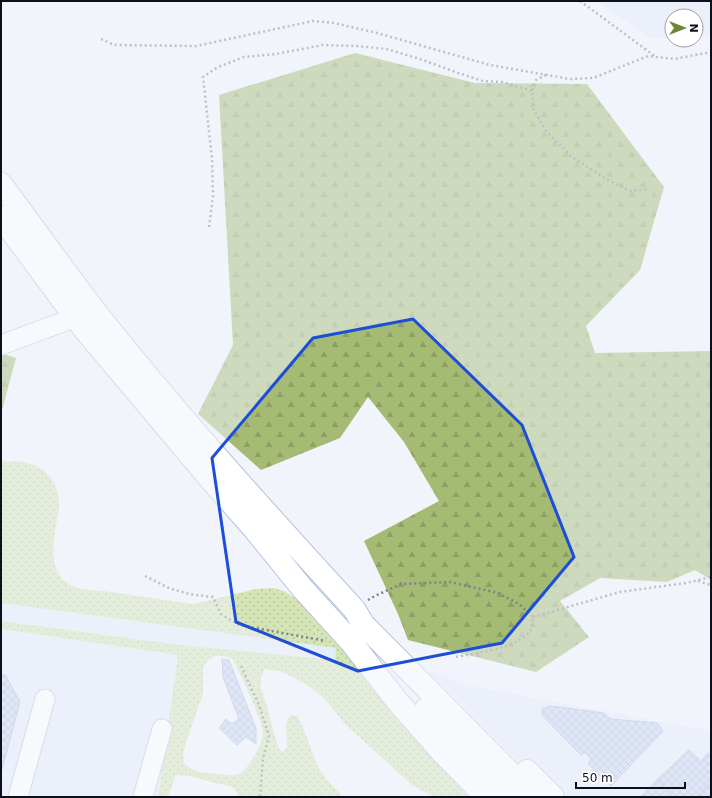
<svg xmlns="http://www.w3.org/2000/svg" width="712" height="798" viewBox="0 0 712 798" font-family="'DejaVu Sans',sans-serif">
  <defs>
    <pattern id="grass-dots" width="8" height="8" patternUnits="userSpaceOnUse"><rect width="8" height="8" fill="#d6e5b5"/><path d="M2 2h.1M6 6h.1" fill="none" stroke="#b6c39b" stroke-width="1.8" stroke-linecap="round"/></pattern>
    <pattern id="forest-firs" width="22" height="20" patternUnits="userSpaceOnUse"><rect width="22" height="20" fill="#a5ba73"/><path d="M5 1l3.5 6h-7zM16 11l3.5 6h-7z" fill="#8d9f63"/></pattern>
    <pattern id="building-cross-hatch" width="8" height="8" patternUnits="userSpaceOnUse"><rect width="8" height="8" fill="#c7d4f3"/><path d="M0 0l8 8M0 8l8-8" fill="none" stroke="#aab5d0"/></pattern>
  </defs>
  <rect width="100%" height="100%" fill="#f1f4fa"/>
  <path fill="#e5ecfb" d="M597,1H711V37L696,38V16H672V38H650Z
    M1,603L336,648L335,660L180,645L1,621Z
    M1,629L178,655L158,797H1Z
    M428,671L466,685L711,731V797H553Z"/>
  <path fill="url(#grass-dots)" fill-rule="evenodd" d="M1,462C8,462 16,461 22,462C46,465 60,484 59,507C58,518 55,529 54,541C50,579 68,591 104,591L193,604L198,603L256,589L273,588L284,591L304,604L330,628L378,695L468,797H434L412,785L345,724L325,699L312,688L295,678L280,671L265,669L261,678V689L268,709L271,723L279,749L283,752L287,748C288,736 282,723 291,715L297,716C307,732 310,751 319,768C325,779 335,788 343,797H240L232,787L188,776L176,775L168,797H158L178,655L1,629V621L180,645L335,660L336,648L1,603ZM214,656C220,656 227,655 232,659C238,666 263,724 263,732C263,743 249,769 239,774C232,776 225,775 218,774C205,773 193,773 184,763L183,755L186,742L203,694V668L207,661Z"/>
  <path fill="url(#forest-firs)" d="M355,53L475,83L587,84L664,187L640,270L586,326L595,353L711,351V576L708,578L695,570L667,582L600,578L560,601L589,637L536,672L408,640L398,614L364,541L439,501L404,442L368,397L340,438L261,470L198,414L233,345L219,95Z
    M1,353L16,358L1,414Z"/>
  <path fill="url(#building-cross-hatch)" stroke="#aab7d5" d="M222,659L229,660L256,729V744L246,737L237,745L219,728L226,719L232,724L239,719L223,677Z
    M1,674L6,676L20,702L1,773Z
    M551,706L603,713L611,719L657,723L663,731L611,786L588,764L591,759L585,752L581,755L542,715V709Z
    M689,750L701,761L708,753L711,756V782L697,797H673L657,780Z
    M657,780L673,797H640Z
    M711,782V797H697Z"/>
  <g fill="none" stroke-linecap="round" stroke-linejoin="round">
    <g stroke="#b4c1df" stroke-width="21">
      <path id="minor" d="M1,345L76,317
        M18,797L45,699
        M143,797L162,729"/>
    </g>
    <g stroke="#b4c1df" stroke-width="24">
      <path id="highway" d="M1,184C33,227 65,272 98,315C179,417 266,513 354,609L363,624L534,797
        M1,217L84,329L211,480L255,530L302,588L352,643L397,701L441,751L486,797
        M426,709L511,797
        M527,771L553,797"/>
    </g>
    <path stroke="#7e828a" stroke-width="2.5" stroke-dasharray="2 3" stroke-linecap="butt" d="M580,1L656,57
      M101,39L114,45L196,46L313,21L334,23L377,33L490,65L570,79L593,78L648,56L674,59L711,52
      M546,75L536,80L532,91L533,108L546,131L572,157L606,179L630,191L649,189
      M209,227L213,196L212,159L203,77L218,67L244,57L276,54L323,45L357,46L387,49L423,60L458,73L483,81L502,82L532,91
      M145,576L169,588L189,594L213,597L221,614L239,625L326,641
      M698,581L711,585
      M368,600L375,596L401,584L450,582L498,593L519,604L533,617C532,620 533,624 532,627C526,647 473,654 455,657
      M533,617L620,592L686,583L711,577
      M241,666L259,705L269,736L263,758L260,797"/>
    <use href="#minor" stroke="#fff" stroke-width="19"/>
    <use href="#highway" stroke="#fff" stroke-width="22"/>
  </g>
  <path d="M0 0H712V798H0ZM413,319L522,425L574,557L502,643L358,671L236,622L212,458L313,338Z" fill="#f1f4fa" fill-opacity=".55" fill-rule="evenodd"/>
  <path fill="none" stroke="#1d4ed8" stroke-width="3" stroke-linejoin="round" d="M413,319L522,425L574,557L502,643L358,671L236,622L212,458L313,338Z"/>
  <rect width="712" height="798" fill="none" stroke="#0c101a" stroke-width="4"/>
  <g transform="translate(684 28) rotate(90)"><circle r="19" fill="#ffffff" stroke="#9e9fa3"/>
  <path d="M0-3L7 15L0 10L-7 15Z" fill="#6f8435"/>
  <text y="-6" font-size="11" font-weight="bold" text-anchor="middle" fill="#0c101a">N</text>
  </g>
  <path d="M576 782v6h109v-6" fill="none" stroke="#0c101a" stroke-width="2"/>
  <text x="582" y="782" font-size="12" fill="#0c101a" stroke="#ffffff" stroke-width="3" paint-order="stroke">50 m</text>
</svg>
